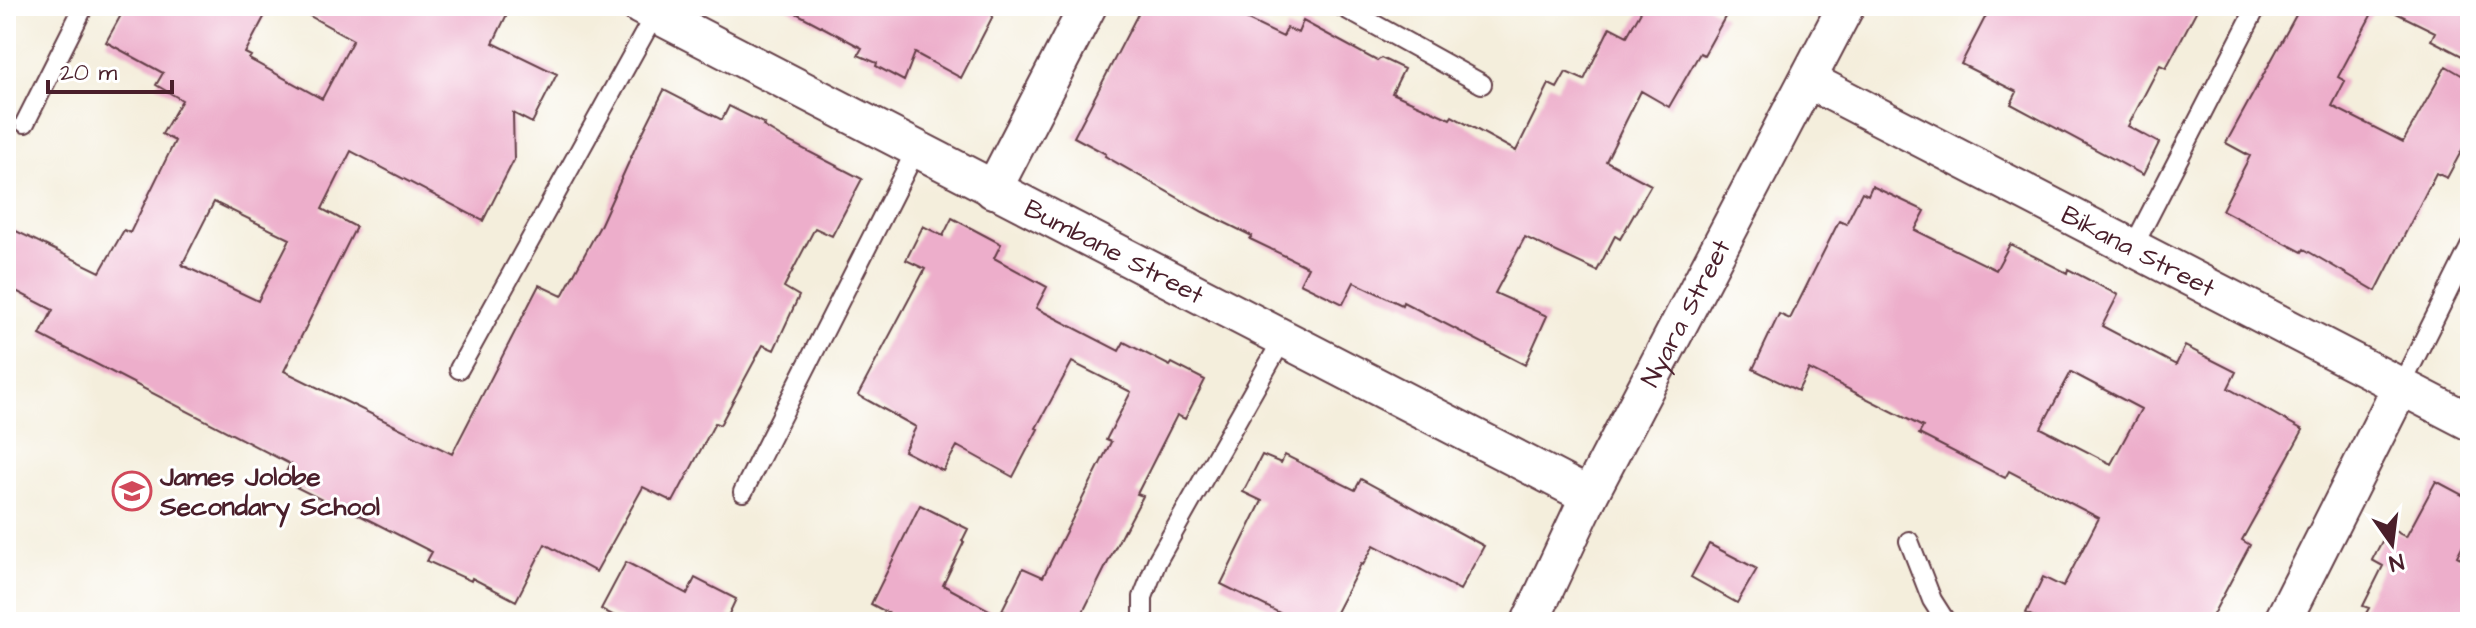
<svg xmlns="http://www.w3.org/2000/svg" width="2476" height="628" viewBox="0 0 2476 628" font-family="'Architects Daughter',sans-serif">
  <rect width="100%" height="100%" fill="#fff"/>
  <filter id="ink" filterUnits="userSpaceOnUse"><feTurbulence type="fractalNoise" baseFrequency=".0125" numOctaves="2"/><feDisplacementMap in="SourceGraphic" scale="16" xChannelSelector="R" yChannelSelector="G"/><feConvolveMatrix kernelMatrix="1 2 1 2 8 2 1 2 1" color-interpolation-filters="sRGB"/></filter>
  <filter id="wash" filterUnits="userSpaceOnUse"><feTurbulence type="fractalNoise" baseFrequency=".006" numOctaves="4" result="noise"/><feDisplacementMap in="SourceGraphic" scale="32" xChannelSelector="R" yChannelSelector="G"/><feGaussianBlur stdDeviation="1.8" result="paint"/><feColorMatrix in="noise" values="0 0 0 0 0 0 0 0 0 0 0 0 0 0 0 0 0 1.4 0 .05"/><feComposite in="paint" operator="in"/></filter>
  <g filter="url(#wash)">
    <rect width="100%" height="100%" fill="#f4eedc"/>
    <g id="blocks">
      <path fill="#edaecb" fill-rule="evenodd" d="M126,6H270L245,53L251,56L249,59L322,99L353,40L292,6H511L493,43L557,74L532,123L513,113L514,160L483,221L351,151L322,209L356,227L284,371L452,454L539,285L562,296L600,226L637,144L664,90L722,120L729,106L765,124L763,126L786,140L862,179L832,236L815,228L784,287L799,296L774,350L763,345L720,425L715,423L673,502L643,487L596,572L545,544L516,601L472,578L471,581L427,561L432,552L330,500L328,503L282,480L290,464L40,335L53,310L6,286V226L100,272L124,230L130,233L175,141L162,134L182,100L156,85L163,73L106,42ZM214,202L290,239L258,301L182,265Z
        M783,6H998L961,78L915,53L904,81L876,66L877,63L858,55L862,48Z
        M1142,6H1219L1283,37L1287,28L1298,33L1303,21L1377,61L1381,58L1404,69L1392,93L1450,119L1452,116L1516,151L1549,84L1557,88L1566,72L1584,80L1610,27L1627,36L1644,6H1706L1725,17L1704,55L1700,53L1669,107L1641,91L1606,161L1651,185L1620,239L1615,236L1597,271L1525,237L1495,293L1547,316L1525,365L1403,302L1402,305L1354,282L1343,304L1300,283L1308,267L1250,239L1252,236L1203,212L1105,156L1106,154L1074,137Z
        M1991,6H2199L2166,68L2160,65L2128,126L2159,143L2143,175L2011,104L2017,92L1961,64Z
        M2301,6H2376L2338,77L2345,81L2332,106L2403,142L2446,66L2470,80V135L2447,178L2436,173L2376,291L2304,249L2302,252L2222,210L2250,156L2226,143Z
        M2382,6H2470V60L2431,40L2435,32Z
        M1872,186L1925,211L1915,230L1996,270L2010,244L2067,273L2068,269L2118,295L2102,326L2176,365L2185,346L2236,372L2228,388L2303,430L2242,540L2250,545L2209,622H2044L2026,613L2043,577L2063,587L2099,518L2009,471L2005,478L1919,434L1923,427L1809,369L1798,391L1753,369L1779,314L1790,319L1839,221L1846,224L1862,192L1868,195ZM2071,372L2141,409L2111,464L2041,428Z
        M952,218L1001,244L994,258L1047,287L1036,308L1119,351L1124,342L1170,366L1172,363L1205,380L1185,419L1177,415L1137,494L1143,496L1125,530H1124L1078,622H1026L1002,610L1023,568L1043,577L1111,442L1106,440L1131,392L1072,362L1036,428L1038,429L1013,477L957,446L943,471L904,451L916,427L858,395L925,269L906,260L923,226L943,236Z
        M1262,455L1281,463L1285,455L1355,490L1361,479L1484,546L1460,590L1374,545L1363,565L1361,564L1331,622H1298L1221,584L1262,501L1243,492Z
        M2436,481L2470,499V531L2457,556L2470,563V622H2361L2369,608L2363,606L2383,566L2372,560L2389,528L2406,537Z
        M920,505L968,529L962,541L964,542L943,585L1011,622H905L871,604Z
        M1709,544L1757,569L1737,603L1691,577Z
        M626,562L687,594L695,578L736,599L728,616L739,622H626L601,609Z"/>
    </g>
  </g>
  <g filter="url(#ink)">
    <use href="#blocks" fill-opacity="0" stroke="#643e46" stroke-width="2"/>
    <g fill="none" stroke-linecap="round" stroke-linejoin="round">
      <g stroke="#643e46" stroke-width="22">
        <path id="service" d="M1341,6L1482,84
          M25,123L84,6
          M2132,249L2257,6
          M459,369L655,14
          M2401,386L2470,247
          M743,492L916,150
          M1909,541L1932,600L1946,622
          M1143,622V597L1157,561L1284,337"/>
      </g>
      <g stroke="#643e46" stroke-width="40">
        <g id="minor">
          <path id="s1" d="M640,6C956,170 1273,332 1589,496"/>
          <path id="s2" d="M1808,80L2470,422"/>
          <path d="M993,190L1088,6"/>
          <path id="s3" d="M1530,622L1589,496L1846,6"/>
          <path d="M2282,622L2401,386"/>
        </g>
      </g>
      <use href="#service" stroke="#fff" stroke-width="18"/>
      <use href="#minor" stroke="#fff" stroke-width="36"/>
    </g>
  </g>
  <defs>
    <g id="school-ring" transform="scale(2)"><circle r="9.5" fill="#fff" stroke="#d1495b" stroke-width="1.5"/><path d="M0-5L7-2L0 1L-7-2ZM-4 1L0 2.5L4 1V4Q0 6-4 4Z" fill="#d1495b"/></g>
  </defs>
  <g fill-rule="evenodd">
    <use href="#school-ring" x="132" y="491"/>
  </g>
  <g text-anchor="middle" stroke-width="6" stroke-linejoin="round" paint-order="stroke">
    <g font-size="26" fill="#4a1f2b" stroke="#fff">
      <text dy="9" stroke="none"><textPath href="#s1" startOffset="534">Bumbane Street</textPath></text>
      <text dy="9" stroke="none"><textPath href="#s2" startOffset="372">Bikana Street</textPath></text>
      <text dy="9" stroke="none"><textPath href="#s3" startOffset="346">Nyara Street</textPath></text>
    </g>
    <g font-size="26" font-weight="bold" fill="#4a1f2b" stroke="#fff" text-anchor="start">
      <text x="160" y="485">James Jolobe<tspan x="160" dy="30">Secondary School</tspan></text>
    </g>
  </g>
  <rect width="2476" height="628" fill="none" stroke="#fff" stroke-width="32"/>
  <g transform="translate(2392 544) rotate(166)" stroke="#ffffff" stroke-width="6" paint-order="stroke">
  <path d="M0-6L14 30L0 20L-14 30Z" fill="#4a1f2b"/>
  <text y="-12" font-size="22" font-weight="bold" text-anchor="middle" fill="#4a1f2b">N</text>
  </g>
  <path d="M48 80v12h124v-12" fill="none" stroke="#4a1f2b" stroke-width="4"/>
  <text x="60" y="80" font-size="24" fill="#4a1f2b" stroke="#ffffff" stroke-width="6" paint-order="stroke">20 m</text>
</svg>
